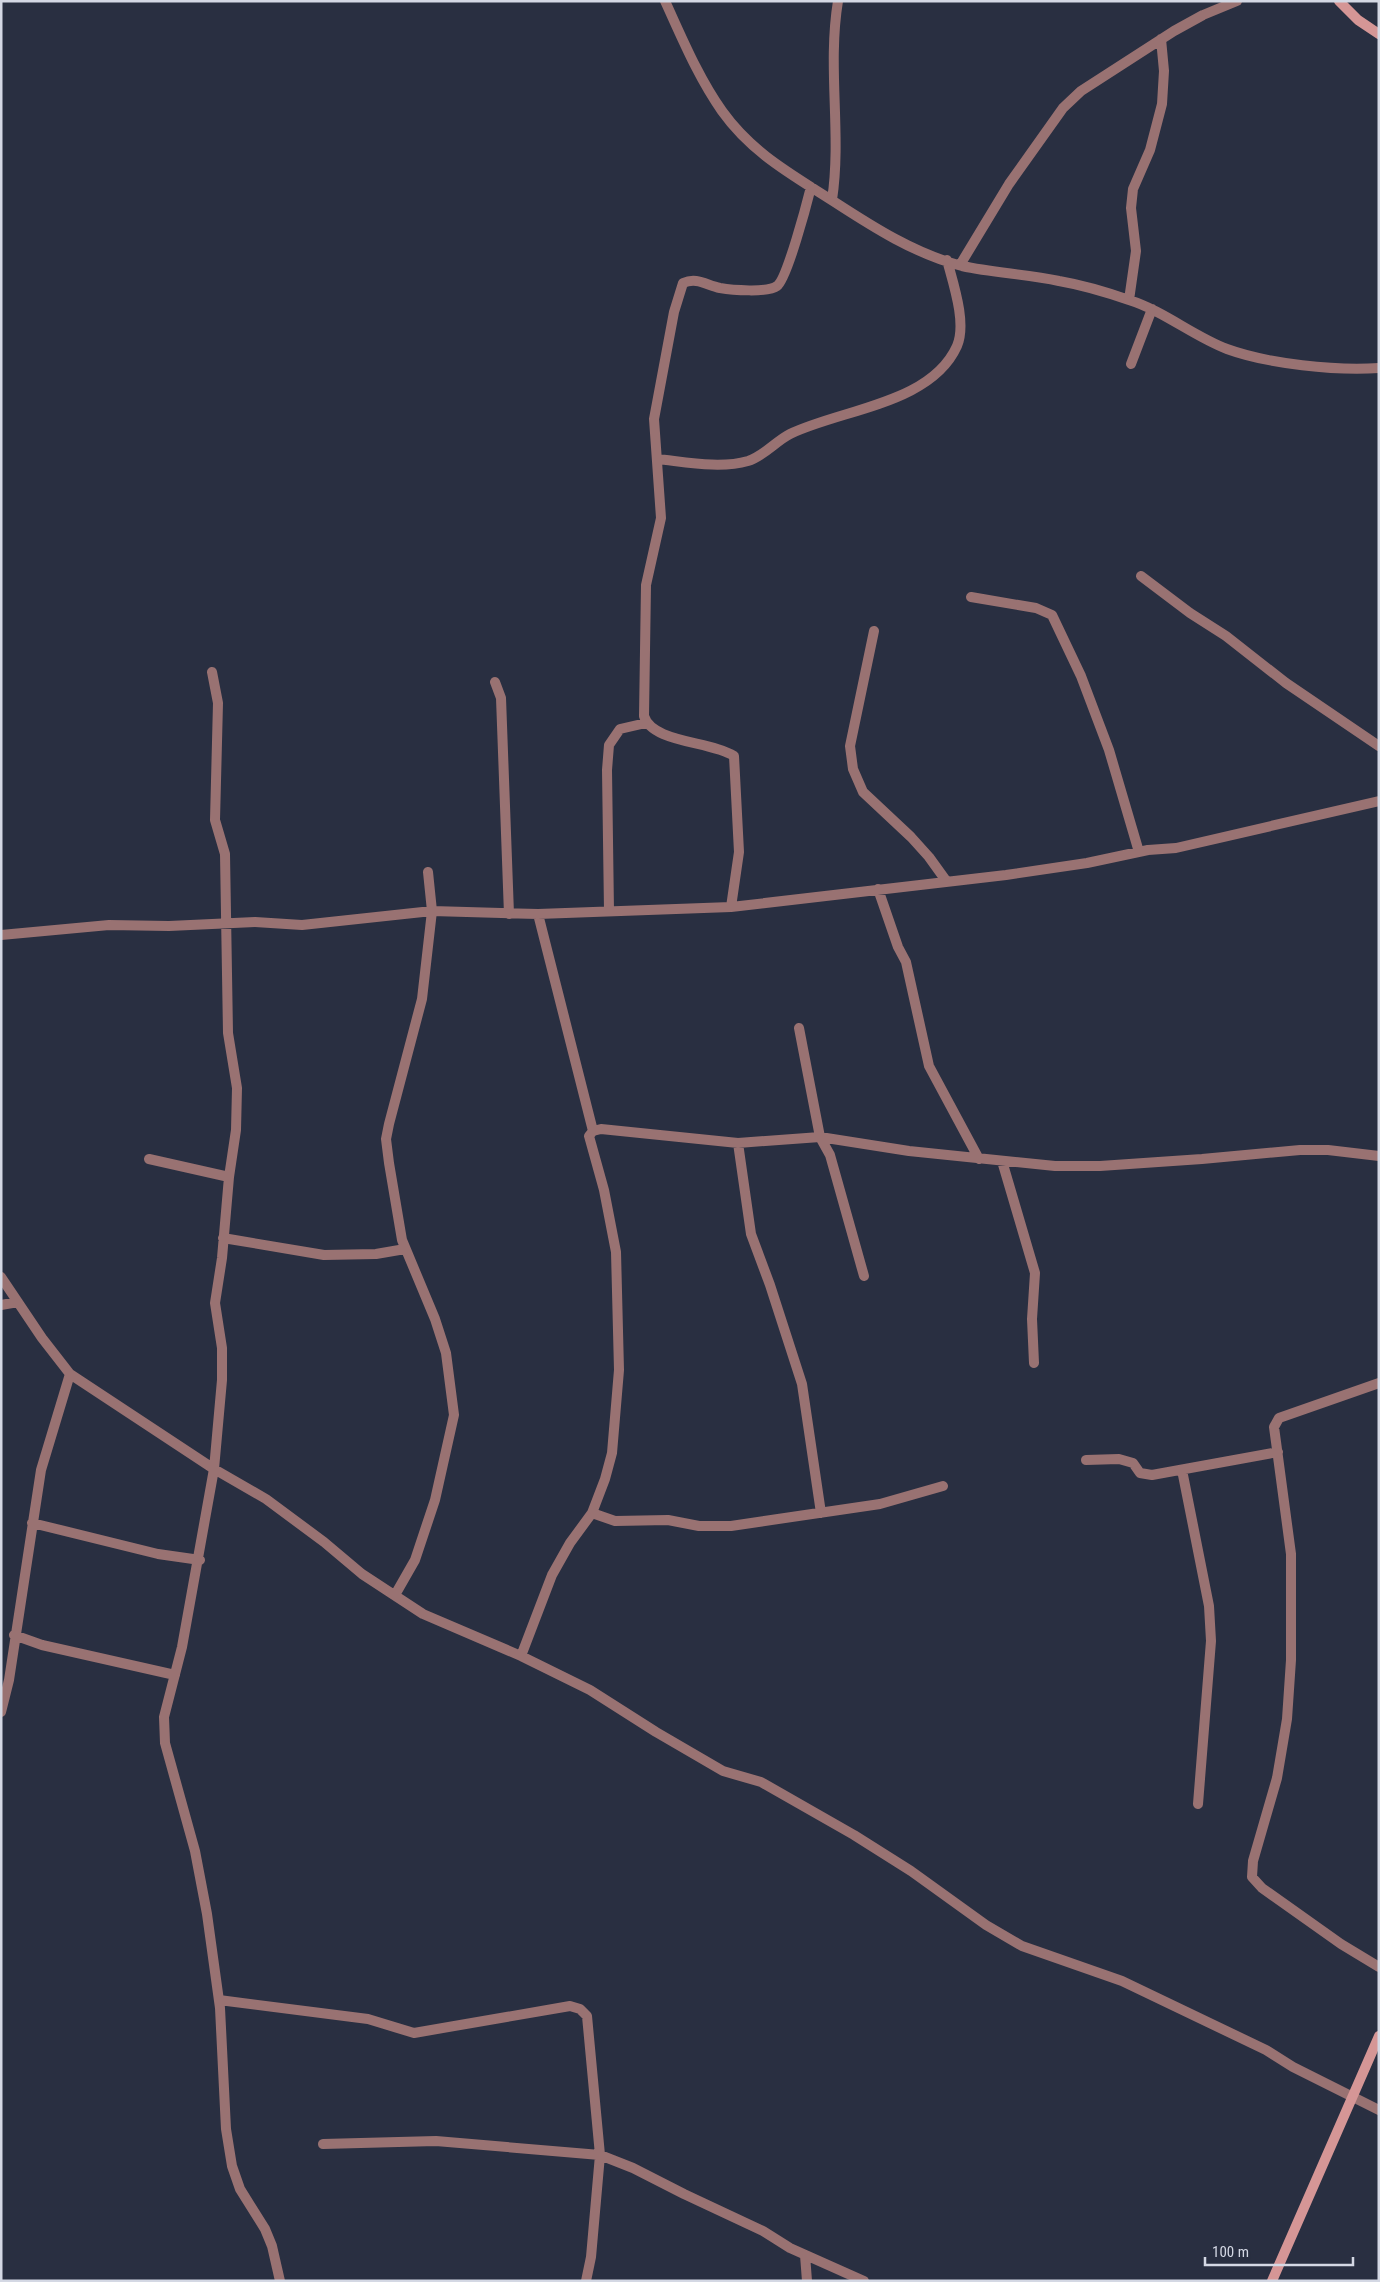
<svg xmlns="http://www.w3.org/2000/svg" width="1380" height="2282" viewBox="0 0 1380 2282" font-family="'Roboto Condensed',sans-serif">
  <rect width="100%" height="100%" fill="#292f41"/>
  <g fill="none" stroke-linecap="round" stroke-linejoin="round">
    <path stroke="#997272" stroke-width="10" d="M665,1C682,38 698,77 722,111C752,153 791,174 833,201C873,227 915,254 962,266C994,273 1027,274 1059,281C1082,285 1106,292 1129,300C1164,311 1193,336 1227,349C1268,364 1336,371 1379,368
      M832,200C842,134 827,68 838,1
      M960,265L1009,184L1063,108L1081,91L1174,31L1203,15L1237,1
      M1129,300L1136,251L1131,208L1133,189L1150,150L1162,104L1164,71L1161,39
      M1131,364L1152,309
      M657,459C686,462 720,469 748,461C764,456 776,441 790,434C842,409 931,404 957,346C967,323 953,283 947,260
      M1141,576L1190,613L1226,636L1286,683L1379,746
      M971,597L1036,608L1052,615L1081,676L1109,750L1139,852
      M874,631L850,746L853,769L863,792L911,837L929,857L947,882
      M212,672L218,703L215,820L225,854L228,1033L237,1088L236,1130L229,1177L222,1258L215,1303L222,1348V1380L214,1469L182,1647L164,1717L165,1743L195,1851L207,1914L220,2008L226,2129L232,2166L240,2189L265,2229L272,2246L280,2281
      M495,682L501,698L509,914
      M878,889L898,947L906,962L929,1066L979,1159
      M731,907L739,852L734,756C711,741 652,743 644,716L646,585L661,518L654,419L674,312L683,283C697,277 706,285 720,288C731,290 768,293 777,286C787,279 807,203 811,187
      M609,911L607,770L609,745L620,729L646,723
      M538,914L593,1131
      M1,935L109,925L169,926L255,922L302,925L432,911L538,914L731,907L1006,875L1087,863L1148,850L1176,848L1379,801
      M799,1028L820,1137L830,1155L864,1276
      M738,1143L751,1234L770,1285L802,1384L821,1513
      M149,1159L229,1177
      M1002,1161L1035,1273L1032,1319L1034,1363
      M223,1238L324,1255L376,1254L405,1249
      M1,1277L42,1338L70,1374L214,1469L266,1499L324,1542L362,1574L423,1614L521,1656L590,1690L656,1732L723,1771L761,1782L854,1835L911,1871L986,1925L1022,1946L1122,1981L1266,2050L1293,2067L1379,2110
      M1,1305L18,1302
      M1379,1383L1279,1418L1274,1427L1291,1554V1660L1287,1719L1277,1778L1253,1861L1252,1877L1262,1888L1341,1944L1379,1967
      M1086,1460L1119,1459L1133,1463L1140,1473L1152,1475L1278,1452
      M1182,1470L1209,1606L1211,1641L1198,1804
      M592,1513L615,1521L668,1520L699,1526H731L880,1504L943,1486
      M32,1523L158,1554L200,1560
      M395,1595L415,1560L435,1500L454,1415L446,1353L435,1319L402,1240L389,1163L386,1139L389,1124L422,999L432,911L428,872
      M14,1635L42,1645L175,1675
      M521,1656L552,1575L570,1543L592,1513L605,1479L612,1453L619,1370L616,1252L604,1190L589,1136L593,1131L601,1129L738,1143L820,1137L909,1151L1055,1166H1100L1202,1159L1300,1150H1328L1379,1156
      M1,1712L9,1680L41,1470L70,1374
      M219,2000L368,2019L414,2033L570,2006L580,2009L587,2016L600,2155L591,2257L586,2281
      M323,2144L436,2141L600,2155L633,2168L684,2194L763,2231L790,2248L864,2281
      M805,2255L807,2281"/>
    <path stroke="#d59696" stroke-width="10" d="M1339,1L1358,20L1379,34
      M1272,2281L1379,2036"/>
  </g>
  <rect width="1380" height="2282" fill="none" stroke="#d4d8e4" stroke-width="5"/>
  <path d="M1205 2257v8h148v-8" fill="none" stroke="#d4d8e4" stroke-width="2.5"/>
  <text x="1212" y="2257" font-size="15" fill="#d4d8e4" stroke="#292f41" stroke-width="4" paint-order="stroke">100 m</text>
</svg>
